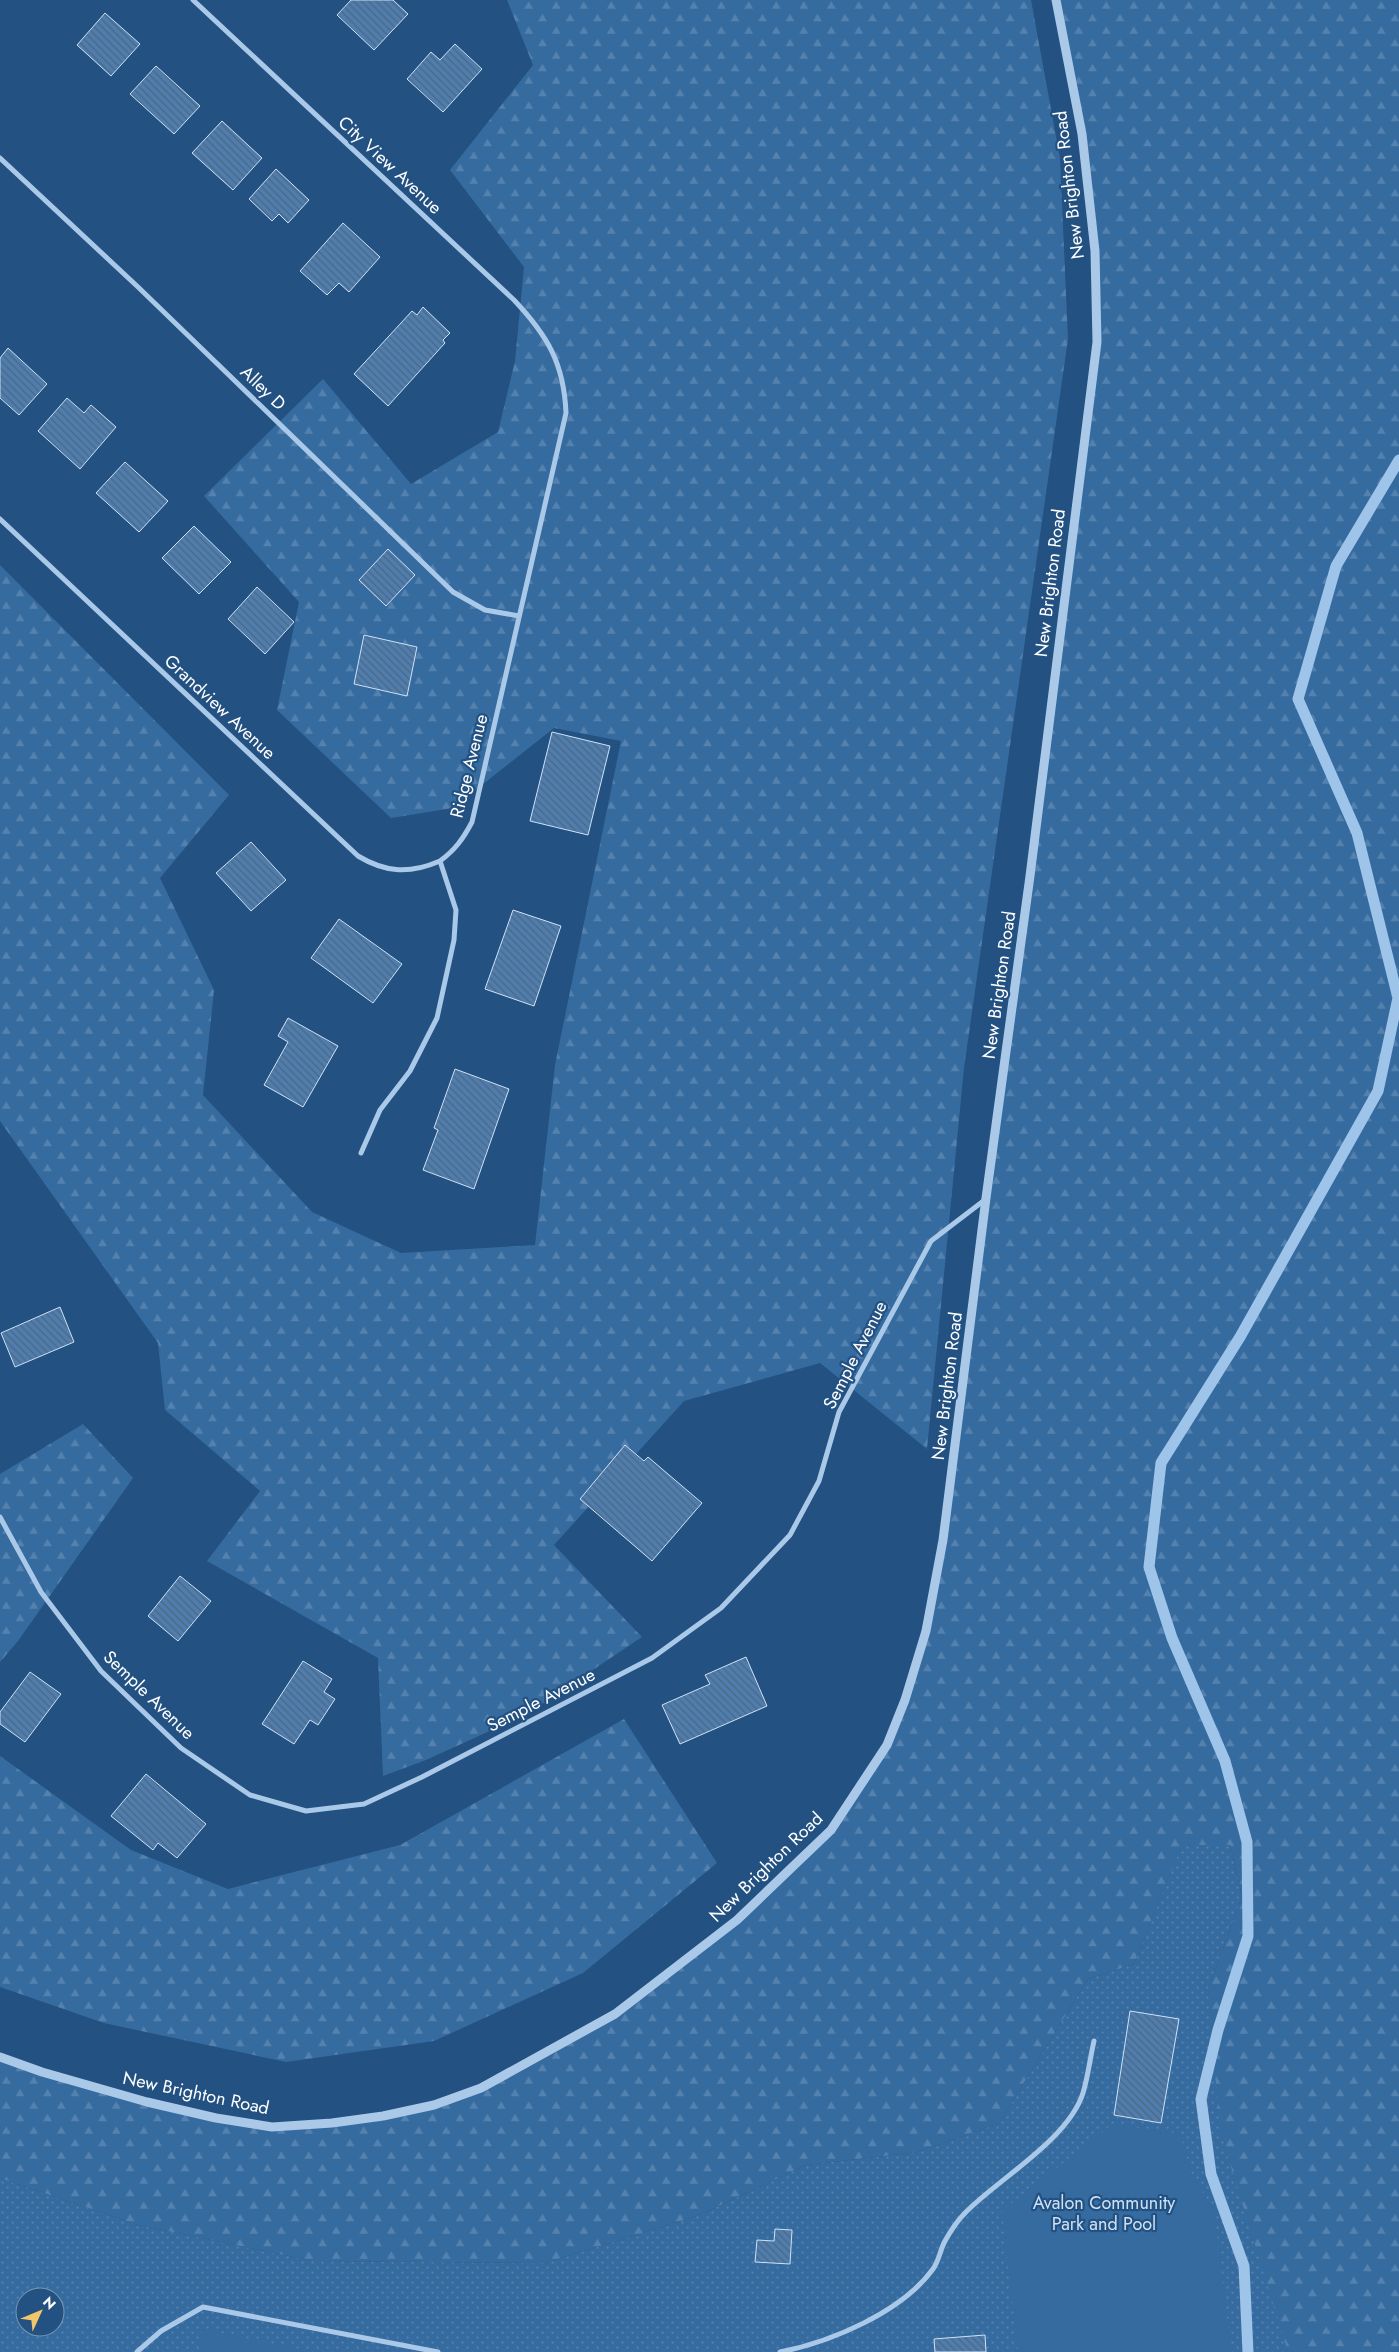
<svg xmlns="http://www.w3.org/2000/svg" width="1399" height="2352" viewBox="0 0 1399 2352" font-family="Jost,sans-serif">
  <defs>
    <pattern id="grass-dots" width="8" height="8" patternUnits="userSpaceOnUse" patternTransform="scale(1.25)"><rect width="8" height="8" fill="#366ba0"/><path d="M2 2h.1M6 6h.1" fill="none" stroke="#5481ae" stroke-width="1.8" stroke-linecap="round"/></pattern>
    <pattern id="forest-firs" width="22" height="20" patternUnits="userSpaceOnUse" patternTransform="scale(1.25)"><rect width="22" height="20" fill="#366ba0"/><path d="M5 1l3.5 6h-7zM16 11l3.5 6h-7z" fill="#5481ae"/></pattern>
    <pattern id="building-back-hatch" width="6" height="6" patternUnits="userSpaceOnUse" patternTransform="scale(1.25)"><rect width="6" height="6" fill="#4f7dad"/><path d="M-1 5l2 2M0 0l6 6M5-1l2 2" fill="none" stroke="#4e6781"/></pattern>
  </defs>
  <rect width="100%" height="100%" fill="#225182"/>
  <path fill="url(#grass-dots)" fill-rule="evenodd" d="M1182,1844L1230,1845L1242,1896L1208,1990L1288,2352H0V2178L138,2225L313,2261L545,2263L697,2216L806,2165L918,2152L999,2123L1088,1979L1134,1964ZM25,2297H55V2327H25Z"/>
  <path fill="url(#forest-firs)" d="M507,0H1031L1060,158L1068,339L964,1068L927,1449L820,1363L684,1401L554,1545L642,1637L527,1714L426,1760L383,1776L378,1658L207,1561L260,1491L165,1410L158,1343L0,1121V565L229,795L160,878L214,990L203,1095L312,1212L401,1253L535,1245L555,1065L621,741L554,728L453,808L391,818L277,710L299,602L204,496L323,379L411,484L498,432L515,361L524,267L450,170L533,65Z
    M1056,0H1399V2352H1288L1220,2131L1208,1990L1242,1896L1230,1845H1182L1134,1964L1088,1979L999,2123L918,2152L806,2165L697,2216L545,2263L313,2261L138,2225L0,2178V2057L147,2102L272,2127L383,2116L481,2088L615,2014L737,1920L831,1830L887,1745L905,1700L943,1540L1097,342L1095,251L1082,134Z
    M83,1424L133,1478L18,1641L0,1662V1474Z
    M624,1719L717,1863L583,1973L434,2041L286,2062L104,2023L0,1987V1756L131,1850L228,1889L400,1845Z"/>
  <path fill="#366ba0" d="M1113,2124L1180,2134L1192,2175L1214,2211L1231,2352H1018L1002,2211Z
    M202,2329L312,2352H199Z"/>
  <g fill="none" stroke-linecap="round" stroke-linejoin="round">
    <path stroke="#9ec4e9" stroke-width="11" d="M1248,2352L1244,2266L1211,2174L1201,2099L1218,2030L1248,1936L1247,1842L1225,1761L1172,1638L1149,1567L1161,1463L1240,1337L1378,1091L1398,998L1357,833L1298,699L1336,566L1399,460"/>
  </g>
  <path fill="url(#building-back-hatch)" stroke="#cee2f6" d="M351,0H393L408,14L374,50L337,15Z
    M105,13L140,44L111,76L77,45Z
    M455,44L482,69L443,112L407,79L431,52L440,60Z
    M156,66L200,106L174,134L130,94Z
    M222,121L262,158L233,190L192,153Z
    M276,169L309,200L288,223L279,214L272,221L249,199Z
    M343,223L380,257L349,292L339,283L327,295L300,271Z
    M423,307L450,333L443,340L445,343L388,406L354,374L412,311L417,315Z
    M8,348L47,384L19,415L0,398V358Z
    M67,398L84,413L91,405L116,427L80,469L38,431Z
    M125,462L168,501L139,532L96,493Z
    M194,526L231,562L199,594L162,558Z
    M388,549L415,575L386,606L359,580Z
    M257,587L294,622L265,654L228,619Z
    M364,635L417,647L407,696L354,684Z
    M552,732L610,746L588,835L530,821Z
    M251,842L286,880L251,911L216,873Z
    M513,910L561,926L534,1006L485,989Z
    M339,919L402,964L373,1003L311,958Z
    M288,1018L338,1046L303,1107L264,1085L288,1042L278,1036Z
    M455,1069L509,1089L474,1189L423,1170L438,1130L434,1128Z
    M60,1307L74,1342L15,1367L1,1333Z
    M625,1445L644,1461L648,1457L702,1503L652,1561L580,1499Z
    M180,1576L211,1601L178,1641L148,1616Z
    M746,1657L767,1706L680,1744L662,1705L710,1684L705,1675Z
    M303,1661L332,1679L324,1692L335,1699L318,1725L310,1720L294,1744L262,1724Z
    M30,1672L61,1694L25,1742L0,1724V1712Z
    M146,1774L206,1824L177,1858L158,1843L153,1850L111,1816Z
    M1130,2011L1179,2019L1161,2123L1114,2115Z
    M775,2229L792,2230L790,2264L755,2262L757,2240L774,2241Z
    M985,2335L986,2352H935L934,2339Z"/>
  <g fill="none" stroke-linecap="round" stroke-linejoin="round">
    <path stroke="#aac9e8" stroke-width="5" d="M193,0L514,300C547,335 564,363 566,413L472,822C463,839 455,850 440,861L456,910L454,940L437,1018L410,1071L380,1110L361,1153
      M0,158L138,287L453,592L485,610L519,616
      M0,519L358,856C386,873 410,874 440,861
      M0,1517L41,1592L101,1671L181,1748L250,1795L306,1811L364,1804L422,1777L652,1658L721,1608L790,1535L819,1481L839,1412L931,1241L986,1199
      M137,2352L161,2331L203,2307L438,2352
      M780,2352C831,2342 902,2312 933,2269C939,2261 940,2250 945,2241C950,2232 957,2221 965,2213C998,2179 1068,2140 1083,2093C1088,2077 1090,2058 1094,2041"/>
    <path stroke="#aac9e8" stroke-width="9" d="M0,2057L42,2072L147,2102L216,2118L272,2127L332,2123L383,2116L434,2105L481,2088L615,2014L737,1920L831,1830L887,1745L905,1700L926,1631L943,1540L986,1198L1030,876L1097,342L1095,251L1082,134L1056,0"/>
  </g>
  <g text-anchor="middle" stroke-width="4.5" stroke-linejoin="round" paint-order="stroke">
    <g font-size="18" fill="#fff" stroke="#225182">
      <text transform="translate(390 165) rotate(43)" y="6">City View Avenue</text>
      <text transform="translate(1069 185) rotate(-97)" y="6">New Brighton Road</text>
      <text transform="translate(263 388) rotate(44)" y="6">Alley D</text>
      <text transform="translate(1050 583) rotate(-83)" y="6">New Brighton Road</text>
      <text transform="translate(220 707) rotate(43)" y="6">Grandview Avenue</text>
      <text transform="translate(469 766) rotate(-76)" y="6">Ridge Avenue</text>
      <text transform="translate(999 985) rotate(-82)" y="6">New Brighton Road</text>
      <text transform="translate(855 1355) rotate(-63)" y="6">Semple Avenue</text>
      <text transform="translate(947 1386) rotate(-83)" y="6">New Brighton Road</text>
      <text transform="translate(149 1695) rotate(44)" y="6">Semple Avenue</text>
      <text transform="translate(541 1700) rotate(-27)" y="6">Semple Avenue</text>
      <text transform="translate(766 1867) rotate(-44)" y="6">New Brighton Road</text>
      <text transform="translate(196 2093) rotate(12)" y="6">New Brighton Road</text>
    </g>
    <g font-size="18" fill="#cee2f6" stroke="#225182">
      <text x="1104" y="2209">Avalon Community<tspan x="1104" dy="21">Park and Pool</tspan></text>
    </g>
  </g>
  <g transform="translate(40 2312) rotate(46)"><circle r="24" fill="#225182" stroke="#7a97b4"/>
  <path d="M0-4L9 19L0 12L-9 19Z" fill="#f4c66c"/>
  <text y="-8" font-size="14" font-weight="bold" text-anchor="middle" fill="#ffffff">N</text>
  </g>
</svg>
